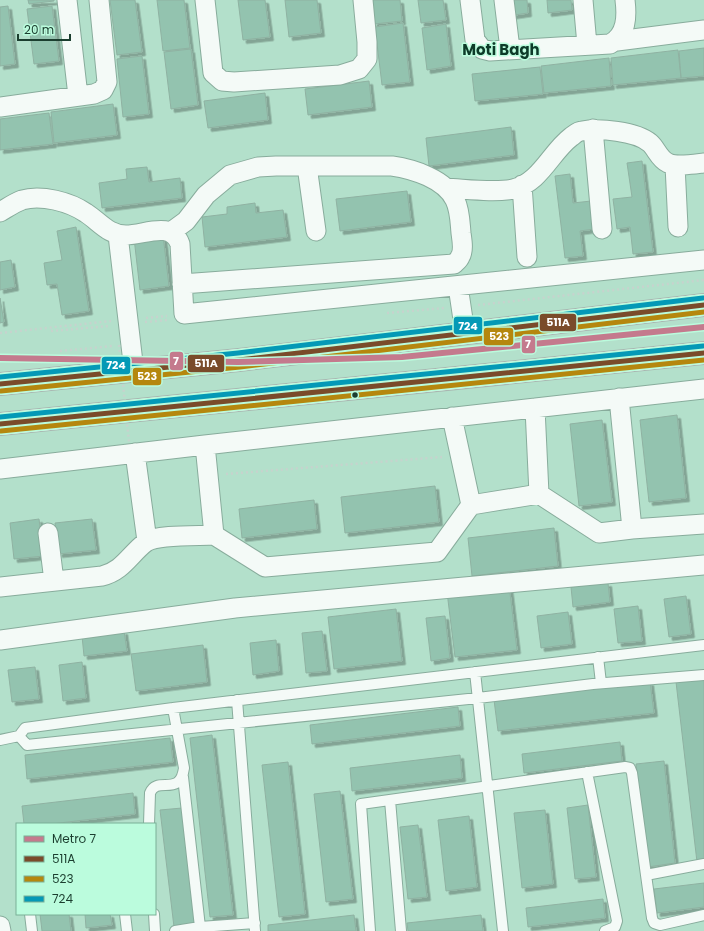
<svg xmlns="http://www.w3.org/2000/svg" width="704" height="931" viewBox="0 0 704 931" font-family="Poppins,sans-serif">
  <defs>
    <filter id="shadow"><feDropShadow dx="3.5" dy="3.5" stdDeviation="0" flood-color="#0004"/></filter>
  </defs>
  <rect width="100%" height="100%" fill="#b3e0cb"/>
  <path fill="#93c3af" stroke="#8fb2a2" filter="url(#shadow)" d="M28,0H54V1L29,4Z
    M110,0H135L142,52L117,55Z
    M157,0H184L190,48L163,51Z
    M238,0H265L270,37L243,40Z
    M285,0H317L321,33L289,37Z
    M371,0H400L402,21L374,24Z
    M418,0H443L446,20L421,23Z
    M506,0H527L528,13L508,16Z
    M547,0H571L572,10L548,13Z
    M8,6L15,64L0,66V7Z
    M52,6L59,61L34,64L27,9Z
    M403,23L410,82L382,85L375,27Z
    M446,24L451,66L427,70L422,28Z
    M704,48V76L681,78L679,51Z
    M191,49L198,105L171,109L164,52Z
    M678,50L681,78L613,85L611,58Z
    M142,56L149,114L123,117L117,59Z
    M609,58L611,86L544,93L541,66Z
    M540,67L543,94L475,101L472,74Z
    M369,81L372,107L308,115L305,89Z
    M265,93L268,120L208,128L204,101Z
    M113,104L117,135L54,143L51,112Z
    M49,113L53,144L0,150V119Z
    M511,127L514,155L429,166L426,138Z
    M642,161L653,252L633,254L630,227L617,229L613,199L632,197L627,163Z
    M147,167L149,182L180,178L182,198L102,208L99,183L127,179L126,169Z
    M570,174L573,203L591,201L594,229L580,231L583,256L565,258L555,176Z
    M407,191L411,222L340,231L336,199Z
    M255,203L256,213L283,210L287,237L205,247L202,217L227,214V207Z
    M76,227L89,311L62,315L57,284L47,285L44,263L62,260L57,231Z
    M163,235L169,286L140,290L134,238Z
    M11,260L15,287L0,290V262Z
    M0,298L4,322L0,323Z
    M677,415L686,498L649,502L640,420Z
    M602,420L612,502L579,506L570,424Z
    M435,486L439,522L345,533L341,497Z
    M314,500L317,529L242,538L239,509Z
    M39,519L44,556L14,559L10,523Z
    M92,519L96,550L59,554L55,523Z
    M554,528L558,566L472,576L468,538Z
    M608,583L610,602L573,607L571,587Z
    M509,585L517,650L455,657L447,592Z
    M686,596L691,634L669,637L664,599Z
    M638,606L642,641L618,643L614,609Z
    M396,609L402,661L334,669L328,617Z
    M568,612L572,644L541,648L537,616Z
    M445,616L450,658L431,661L426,618Z
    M124,631L127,651L84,656L82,636Z
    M322,631L327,671L306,673L302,633Z
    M276,640L279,671L253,675L250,643Z
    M203,645L207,682L136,691L131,654Z
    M82,662L86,698L63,701L59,665Z
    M35,667L39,699L12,702L8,670Z
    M704,679V861L697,862L676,682Z
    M650,682L654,713L498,731L494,700Z
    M458,707L460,726L312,744L310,725Z
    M212,735L233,915L210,917L190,738Z
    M170,738L173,762L27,779L25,755Z
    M620,742L622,761L524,773L522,754Z
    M460,755L462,778L352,791L350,768Z
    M664,761L675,863L648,867L636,764Z
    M288,762L305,914L279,917L262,765Z
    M340,791L353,899L326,902L314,794Z
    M133,793L135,814L51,824H24L22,806Z
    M588,805L596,877L575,879L567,808Z
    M182,808L195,925L174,927L160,810Z
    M545,810L553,884L522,888L514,813Z
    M469,816L477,887L446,891L438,820Z
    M418,825L427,897L408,899L400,827Z
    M704,883V907L657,913L654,889Z
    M603,899L605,918L528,927L526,908Z
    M40,914H69L71,931H42Z
    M85,914H110L112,925L86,928Z
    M354,915L356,931H268V925Z
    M481,915L483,931H408L407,923Z"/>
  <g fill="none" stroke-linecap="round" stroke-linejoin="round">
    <g stroke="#88ac9c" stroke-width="12">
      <path id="lane" d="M598,657L601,683
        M475,672L503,931
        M237,700L255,931
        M19,736L27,745L478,698L593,684L704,675
        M0,740L19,736L25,728L173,708L704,645
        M587,772L617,921L615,927L605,931
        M183,777L200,927L255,923
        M390,800L401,931
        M149,824L150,793C157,775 180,798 184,768L173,708
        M646,875L652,918L654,923L660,925L704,915
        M30,914L32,931
        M125,914L127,931
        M154,914L155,931
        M175,931L200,927
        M370,931L361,804L625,767L630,768L632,773L646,875L704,864"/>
    </g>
    <g stroke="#88ac9c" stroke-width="21">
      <path id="street" d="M67,0L78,96
        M205,0L213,73L222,81L234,82L340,75L359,69L367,59V42L363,0
        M470,0L475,40L482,49L490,51L610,44C627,35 627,16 625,0
        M504,0L510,49
        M583,0L587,45
        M617,41L704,30
        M0,107L94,94L103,90L107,82L99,0
        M593,129L602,229
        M675,165L678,227
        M307,166L316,231
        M522,185L527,257
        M446,188C466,189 495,193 513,189C540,183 551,152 571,137C575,134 578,131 582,131C599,128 636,131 650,143C656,148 659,159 668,163C676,167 695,164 704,163
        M0,212C7,208 14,203 22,200C41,194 70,202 86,213C100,222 108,235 126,235C145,235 171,220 180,244L184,314L704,260
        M171,232L186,221L206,195L230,175L258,167L276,166H392C413,169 445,179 455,200C460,210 460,222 461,233C462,240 464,251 460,257C459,260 456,262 454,264L182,284
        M118,235L134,371
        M458,286L465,333
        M619,398L632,529
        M535,408L539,494
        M452,417L471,505
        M205,445L704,389
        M135,453L147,541
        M0,469L205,445L214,535C199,536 158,534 146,542C130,554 123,571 102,576L0,587
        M48,533L54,581
        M214,535L265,567L437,552L471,505L539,494L599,533L632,529L704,524
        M0,640L235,608L704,565
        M0,926L1,931"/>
    </g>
    <g stroke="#a9b7b1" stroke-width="24">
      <path id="primary" d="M0,384L239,360L704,305
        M0,424L704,353"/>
    </g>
    <path stroke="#c6d3cd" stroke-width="2.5" stroke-dasharray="2 3" stroke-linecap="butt" d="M478,305L704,280
      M387,313L444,308
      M146,318L167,316
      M145,322L168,320
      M51,331L110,326
      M0,333L111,321
      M60,351L113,346
      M226,474L442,457"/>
    <use href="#lane" stroke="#f4faf7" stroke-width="10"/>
    <use href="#street" stroke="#f4faf7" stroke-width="19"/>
    <use href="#primary" stroke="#eef0f0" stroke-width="22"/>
    <path stroke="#c6d3cd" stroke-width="2.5" stroke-dasharray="2 3" stroke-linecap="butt" d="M119,345L129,442"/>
    <g stroke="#bbfcdd" stroke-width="8">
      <path id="bus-1" d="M0,384L239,360L704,305
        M0,424L704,353"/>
    </g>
    <g stroke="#bbfcdd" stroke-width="8">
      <path id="bus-2" d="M1,391L240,367L704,312
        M1,431L704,360"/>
    </g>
    <g stroke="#bbfcdd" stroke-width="8">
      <path id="bus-3" d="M0,377L238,353L703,298
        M0,417L703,346"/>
    </g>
    <use href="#bus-1" stroke="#7a4b2a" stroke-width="5"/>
    <use href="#bus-2" stroke="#b5870e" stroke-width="5"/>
    <use href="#bus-3" stroke="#0499b6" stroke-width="5"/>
    <g stroke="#bbfcdd" stroke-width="9">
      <path id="metro-1" d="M0,358L238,362L402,357L704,327"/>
    </g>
    <use href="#metro-1" stroke="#c47a8d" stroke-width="6"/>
  </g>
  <circle fill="#1b3e2f" stroke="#bbfcdd" stroke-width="1.5" cx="355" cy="395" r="3.5"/>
  <g text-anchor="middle" stroke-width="3" stroke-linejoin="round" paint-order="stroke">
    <g font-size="15" font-weight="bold" fill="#0d3b29" stroke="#bbfcdd">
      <text x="501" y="55">Moti Bagh</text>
    </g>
  </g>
  <g stroke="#bbfcdd" stroke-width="1.5">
    <rect x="539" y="313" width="38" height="19" rx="4" fill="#7a4b2a"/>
    <rect x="453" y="316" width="30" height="19" rx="4" fill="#0499b6"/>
    <rect x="483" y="327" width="31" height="19" rx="4" fill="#b5870e"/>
    <rect x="521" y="335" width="15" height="19" rx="4" fill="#c47a8d"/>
    <rect x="169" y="351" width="15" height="20" rx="4" fill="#c47a8d"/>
    <rect x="187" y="354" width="38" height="19" rx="4" fill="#7a4b2a"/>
    <rect x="101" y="356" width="30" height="19" rx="4" fill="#0499b6"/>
    <rect x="132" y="367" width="30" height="19" rx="4" fill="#b5870e"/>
  </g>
  <g font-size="11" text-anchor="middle" font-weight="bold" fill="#fff">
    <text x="558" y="326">511A</text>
    <text x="468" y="330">724</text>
    <text x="499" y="340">523</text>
    <text x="528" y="348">7</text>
    <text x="176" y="365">7</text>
    <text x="206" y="367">511A</text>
    <text x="116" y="369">724</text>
    <text x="147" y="380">523</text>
  </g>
  <rect x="16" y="823" width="140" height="92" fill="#bbfcdd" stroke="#7bb097"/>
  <rect x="24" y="836" width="20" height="6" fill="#c47a8d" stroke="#7bb097"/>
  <text x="52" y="843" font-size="12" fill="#1b3e2f">Metro 7</text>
  <rect x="24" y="856" width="20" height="6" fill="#7a4b2a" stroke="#7bb097"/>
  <text x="52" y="863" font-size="12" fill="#1b3e2f">511A</text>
  <rect x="24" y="876" width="20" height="6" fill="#b5870e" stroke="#7bb097"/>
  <text x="52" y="883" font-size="12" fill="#1b3e2f">523</text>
  <rect x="24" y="896" width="20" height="6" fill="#0499b6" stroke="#7bb097"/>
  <text x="52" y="903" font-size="12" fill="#1b3e2f">724</text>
  <path d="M18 34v6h52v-6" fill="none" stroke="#1b3e2f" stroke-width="2"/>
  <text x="24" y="34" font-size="12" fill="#1b3e2f" stroke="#bbfcdd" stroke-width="3" paint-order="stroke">20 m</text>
</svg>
